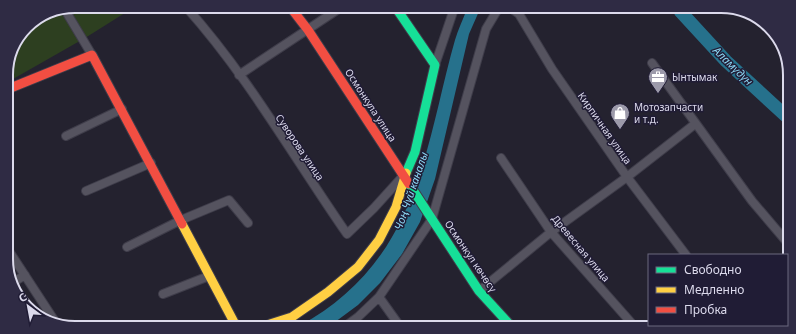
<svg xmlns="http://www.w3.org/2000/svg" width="796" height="334" viewBox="0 0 796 334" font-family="'Noto Sans',sans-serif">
  <rect width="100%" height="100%" fill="#24222f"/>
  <path fill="#2d3f20" d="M75,6H136L85,38L6,83V70L13,44L29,23Z"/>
  <path fill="#26718c" d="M467,9H480L469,34L435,179L420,222L402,254L380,283L358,305L331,325H301C338,305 371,274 392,237C405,215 414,191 422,167C435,126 443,82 455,40C458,30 463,19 467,9Z"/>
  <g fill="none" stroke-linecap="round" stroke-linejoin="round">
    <path stroke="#26718c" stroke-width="13" d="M680,11L726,61L788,118"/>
    <g stroke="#3f3d4a" stroke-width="10">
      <path id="street" d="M186,7C248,76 294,158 347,234L374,208L403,176
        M512,9L519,14L552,69L627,177L686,255
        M65,10L92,55
        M29,24L30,23
        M652,63L752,201L786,241
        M435,65L454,9
        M239,75L340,8
        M66,136L122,109
        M501,158L551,232L635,327
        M86,191L151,163
        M127,247L181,220L229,200L248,223
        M7,248L56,323
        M12,283L25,275
        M479,291L551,232L627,177L695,124
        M163,294L209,276
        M379,297L399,325
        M347,325L358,317L379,297L432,219L486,29L498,9"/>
    </g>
    <g stroke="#3f3d4a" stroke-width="11">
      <path id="fast" d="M396,8L435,65L415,152L406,173
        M409,184L479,291L511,326"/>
    </g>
    <g stroke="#3f3d4a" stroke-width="11">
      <path id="slow" d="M182,224L235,324
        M270,324L292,317L328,292L358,267L379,240L396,207L406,173"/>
    </g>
    <g stroke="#3f3d4a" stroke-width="11">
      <path id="jam" d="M291,8L308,30L409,184
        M8,89L92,55L182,224"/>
    </g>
    <use href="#street" stroke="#55535f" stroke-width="8"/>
    <use href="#fast" stroke="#16e098" stroke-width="9"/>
    <use href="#slow" stroke="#ffcf43" stroke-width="9"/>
    <use href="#jam" stroke="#f24e42" stroke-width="9"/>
  </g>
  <defs>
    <g id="office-pin" transform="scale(1)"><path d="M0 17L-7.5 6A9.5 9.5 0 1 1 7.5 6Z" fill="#9c9aaa" stroke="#201c35"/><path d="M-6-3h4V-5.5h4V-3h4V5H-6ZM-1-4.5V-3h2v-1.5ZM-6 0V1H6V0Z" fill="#fff"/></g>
    <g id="shop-pin" transform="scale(1)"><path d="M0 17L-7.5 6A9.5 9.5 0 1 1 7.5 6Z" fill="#9c9aaa" stroke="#201c35"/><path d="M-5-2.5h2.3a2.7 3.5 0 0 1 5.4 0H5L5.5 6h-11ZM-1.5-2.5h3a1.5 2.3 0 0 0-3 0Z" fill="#fff"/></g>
  </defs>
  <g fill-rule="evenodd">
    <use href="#office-pin" x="658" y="77"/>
    <use href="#shop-pin" x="620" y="113"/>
  </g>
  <g text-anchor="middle" stroke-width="3" stroke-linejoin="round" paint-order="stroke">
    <g font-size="10" fill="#dcdaec" stroke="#201c35" text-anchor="start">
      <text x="672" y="81">Ынтымак</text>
      <text x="634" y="111">Мотозапчасти<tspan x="634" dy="12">и т.д.</tspan></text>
    </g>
    <g font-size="10" fill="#dcdaec" stroke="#201c35">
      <text transform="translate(371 105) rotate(57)" y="4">Осмонкула улица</text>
      <text transform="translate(605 128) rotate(55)" y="4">Кирпичная улица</text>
      <text transform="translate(300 147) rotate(56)" y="4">Суворова улица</text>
      <text transform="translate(581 248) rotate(50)" y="4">Древесная улица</text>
      <text transform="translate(471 256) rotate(56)" y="4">Осмонкул көчөсү</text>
    </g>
    <g font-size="11" font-style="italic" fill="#8dd8f5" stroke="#201c35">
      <text transform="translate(733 66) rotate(44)" y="4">Аламүдүн</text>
      <text transform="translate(411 191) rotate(-71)" y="4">Чоң Чүй каналы</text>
    </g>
  </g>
  <path d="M0 0H796V334H0ZM75 13H721A62 62 0 0 1 783 75V259A62 62 0 0 1 721 321H75A62 62 0 0 1 13 259V75A62 62 0 0 1 75 13Z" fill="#2f2b44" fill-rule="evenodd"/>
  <path fill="none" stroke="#dcdaec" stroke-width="2" d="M75 13H721A62 62 0 0 1 783 75V259A62 62 0 0 1 721 321H75A62 62 0 0 1 13 259V75A62 62 0 0 1 75 13Z"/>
  <rect x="648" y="254" width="140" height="72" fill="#201c35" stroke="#6b687e"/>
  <rect x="656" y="267" width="20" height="6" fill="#16e098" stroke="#6b687e"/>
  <text x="684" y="274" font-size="12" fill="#dcdaec">Свободно</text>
  <rect x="656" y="287" width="20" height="6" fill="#ffcf43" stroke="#6b687e"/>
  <text x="684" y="294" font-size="12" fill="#dcdaec">Медленно</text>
  <rect x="656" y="307" width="20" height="6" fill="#f24e42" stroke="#6b687e"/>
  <text x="684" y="314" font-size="12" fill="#dcdaec">Пробка</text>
  <g transform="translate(28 306) rotate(328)" stroke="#201c35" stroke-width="3" paint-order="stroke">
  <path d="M0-3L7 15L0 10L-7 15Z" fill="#dcdaec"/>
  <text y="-6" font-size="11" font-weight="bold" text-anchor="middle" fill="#dcdaec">С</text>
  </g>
</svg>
